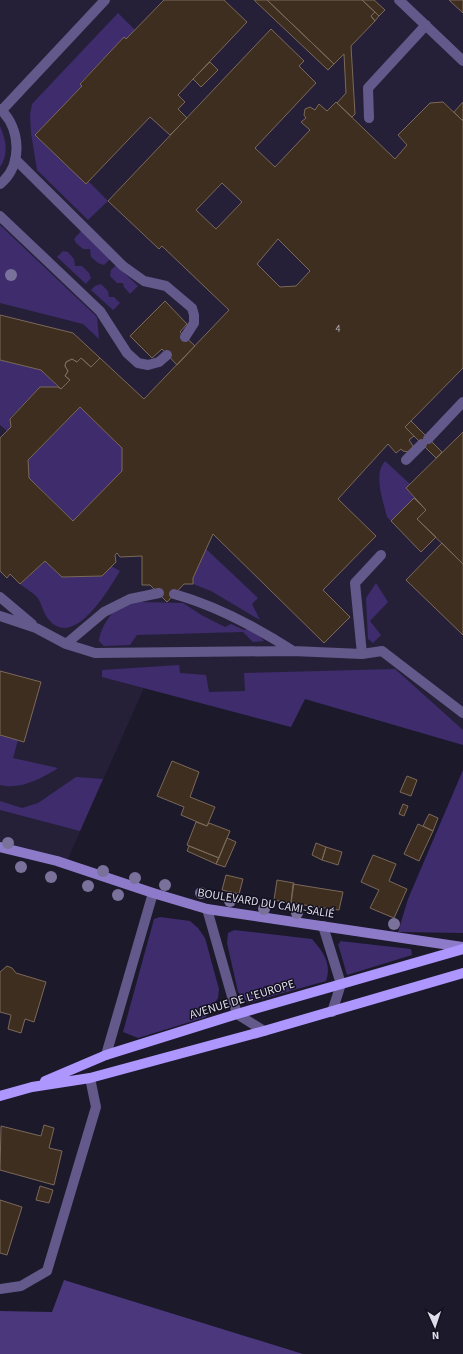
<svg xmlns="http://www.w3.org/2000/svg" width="463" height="1354" viewBox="0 0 463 1354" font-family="'Source Sans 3',sans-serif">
  <rect width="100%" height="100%" fill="#1c192a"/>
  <path fill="#252038" d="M0,0H463V745L305,699L291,727L144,688L67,861L0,843Z"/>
  <path fill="#3e2c6d" d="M118,13L135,30L126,39L124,37L80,83L82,86L35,135L86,183L88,181L108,201L88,220L37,170L31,133L30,114L32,104Z
    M0,126C6,140 9,154 0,167Z
    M0,225L97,317L99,339L83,324L0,303Z
    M81,231L110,259L104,265L98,263L91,257L90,249H83L76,243L74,239Z
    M63,251L68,252L74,259L75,266H82L89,273L91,278L86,284L57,257Z
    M116,265L138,286L130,294L124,287L123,283H117L110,276L111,270Z
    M101,284L108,291L109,297H114L120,303L113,310L91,290L95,286Z
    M0,360L41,370L58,387H40L10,418L11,427L7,431L0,425Z
    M80,407L122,448V471L73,521L29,478L28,460Z
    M385,461L410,484L406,488L414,498L391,521L387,517C383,500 373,475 385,461Z
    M206,549L258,598L252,604L260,620L211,591L193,584V578Z
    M45,561L62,577L102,576L111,566L120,571C109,589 75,648 50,621C44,615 43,608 39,600C36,594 26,589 20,584Z
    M376,583L388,602L370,621L381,635L373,643L368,639L366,598Z
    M140,602L183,603L203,616L225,627L231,624L244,630L252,628L264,641L253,642L243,632L137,635L130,645L104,646L99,641C100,628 113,607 127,603C131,602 136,602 140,602Z
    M179,665L180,673L206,675L209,692L245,691L244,673L395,669L463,730V745L305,699L291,727L102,677V670Z
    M0,735L18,740L13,758L58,768C41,779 20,790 0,785Z
    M463,770V933L398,932L408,899Z
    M76,777L103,779L80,831L0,810V801L22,808L38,803Z
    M160,917L190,921L198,928L205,938L219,989L218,998L206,1017L138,1038L123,1032L154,919Z
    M234,930L312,939C323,952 332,963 326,981L248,1003L238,992L227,943L228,933Z
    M340,941L411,949L412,955L347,975L338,944L340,943Z"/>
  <path fill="#4a377c" d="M64,1280L303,1354H0V1311L52,1312Z"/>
  <path fill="#3e2e1f" stroke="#7b6959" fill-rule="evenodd" d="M164,0H224L247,22L178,95L185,102L178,109L187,118L170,135L150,117L86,184L35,135L82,86L80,84L124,37L126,39Z
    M254,0H267L334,64L328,70Z
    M267,0H362L375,12L371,16L375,21L351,46L355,114L352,117L337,103L346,93L344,54L334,64Z
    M362,0H374L385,10L379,16Z
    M449,0H463V13Z
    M375,12L379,16L375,21L371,16Z
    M271,29L304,61L299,66L316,83L255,148L275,167L310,130L301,122L306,118L304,115L305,109L310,107L315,110L319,104L327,111L336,102L395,159L407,145L398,135L430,103L443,102L463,121V368L405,427L414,436L409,440L413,446L412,450L409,452L403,451L401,449L396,453L388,444L338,499L376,536L323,590L350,617L324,643L213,534L193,578V584H184L167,602L150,585H142V556L120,557L117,553L115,555L116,562L102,576L62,577L45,561L20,584L10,574L7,578L0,571V438L11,427L10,419L40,387H58L61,389L70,380L65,376L68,371L65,366L66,362L72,359L77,362L81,358L91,367L100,358L144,399L229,310L162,246L159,249L108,201ZM222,183L242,202L216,229L196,210ZM278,239L310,271L296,286L280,287L257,264ZM80,407L122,448V471L73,521L29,478L28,460Z
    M210,62L218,70L201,87L193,79Z
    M463,102V119L462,120L454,112Z
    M165,301L187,324L180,332L195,346L177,365L162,349L152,358L130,336Z
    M0,315L73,333L100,358L91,367L81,358L77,362L72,359L66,362L65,366L68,371L65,376L70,380L61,389L41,370L0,360Z
    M411,421L442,452L436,458L405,427Z
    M463,432V564L417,519L426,510L406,488Z
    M414,498L426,510L417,519L436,537L421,552L391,521Z
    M442,543L463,564V635L406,580Z
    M0,671L41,682L24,742L0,735Z
    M172,761L199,772L190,797L215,807L207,826L181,815L184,807L157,796Z
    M407,776L417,780L411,796L400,792Z
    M403,804L408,806L404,816L399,814Z
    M429,814L438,818L433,831L423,826Z
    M196,822L207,826L209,823L230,831L219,858L187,845Z
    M418,824L433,831L419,861L404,854Z
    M227,838L236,842L225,867L216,864Z
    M316,843L326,847L322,860L312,855Z
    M189,846L219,858L216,864L187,851Z
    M326,847L342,852L338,865L322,860Z
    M373,855L396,864L389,881L407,889L394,918L370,908L379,890L361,882Z
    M226,875L243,879L239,894L222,890Z
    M277,880L294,883L291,903L274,900Z
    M293,884L343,892L339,910L291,903Z
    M7,966L12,968L16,973L46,982L34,1022L25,1019L21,1033L8,1029L11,1015L0,1012V972Z
    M44,1125L54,1128L49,1148L62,1151L54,1185L0,1170L1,1126L41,1136Z
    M40,1186L53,1190L49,1203L36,1200Z
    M0,1200L22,1207L7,1255L0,1253Z"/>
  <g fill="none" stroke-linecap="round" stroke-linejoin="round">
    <path stroke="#63598a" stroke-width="10" d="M399,0L463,61
      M0,109C21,128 23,166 0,184
      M2,110L105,0
      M369,118L368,88L426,25
      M15,159L123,266L144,281L166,286L192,308L194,315V323L185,337
      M0,216L100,311L127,353L138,363L148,365L159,362L167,355
      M428,439L463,402
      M406,460L422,444
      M174,594C217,606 256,627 293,651
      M0,597L32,624
      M0,616L36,628L66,644L95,653L293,651L362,654L382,651L463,713
      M66,644L104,612L130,599L159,593
      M362,654L355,583L381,555
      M207,909L237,1014L264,1031
      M323,926L341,984L332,1012
      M106,1055L153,893
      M0,1289L21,1286L47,1271L96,1107L90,1078"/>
    <path stroke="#8d7bca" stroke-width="10" d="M0,847L57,861L153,893L207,909L463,947"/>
    <path stroke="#ad96fd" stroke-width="10" d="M45,1081L106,1055L237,1014L463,949
      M0,1096L32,1087L90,1078L264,1031L463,973"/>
  </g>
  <g fill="#7a729b">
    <circle cx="11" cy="275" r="6"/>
    <circle cx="8" cy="843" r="6"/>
    <circle cx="21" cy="867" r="6"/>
    <circle cx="103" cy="871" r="6"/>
    <circle cx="51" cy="877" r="6"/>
    <circle cx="135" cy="878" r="6"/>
    <circle cx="165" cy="885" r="6"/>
    <circle cx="88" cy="886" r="6"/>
    <circle cx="201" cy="893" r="6"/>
    <circle cx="118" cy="895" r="6"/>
    <circle cx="230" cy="901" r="6"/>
    <circle cx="264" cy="909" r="6"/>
    <circle cx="297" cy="913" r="6"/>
    <circle cx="394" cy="924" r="6"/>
  </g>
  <g text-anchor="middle" stroke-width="3" stroke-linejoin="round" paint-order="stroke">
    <g font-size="10" fill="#b7b1b7">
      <text x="338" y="332">4</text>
    </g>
    <g font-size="12" fill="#dfddea" stroke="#131020">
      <text transform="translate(266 903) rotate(9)" y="4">BOULEVARD DU CAMI-SALIÉ</text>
      <text transform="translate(242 999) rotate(-17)" y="4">AVENUE DE L'EUROPE</text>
    </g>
  </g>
  <g transform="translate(435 1326) rotate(177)" stroke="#131020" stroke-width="3" paint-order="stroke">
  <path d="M0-3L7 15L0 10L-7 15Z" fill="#dfddea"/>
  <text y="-6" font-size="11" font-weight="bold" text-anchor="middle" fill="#dfddea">N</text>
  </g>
</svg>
